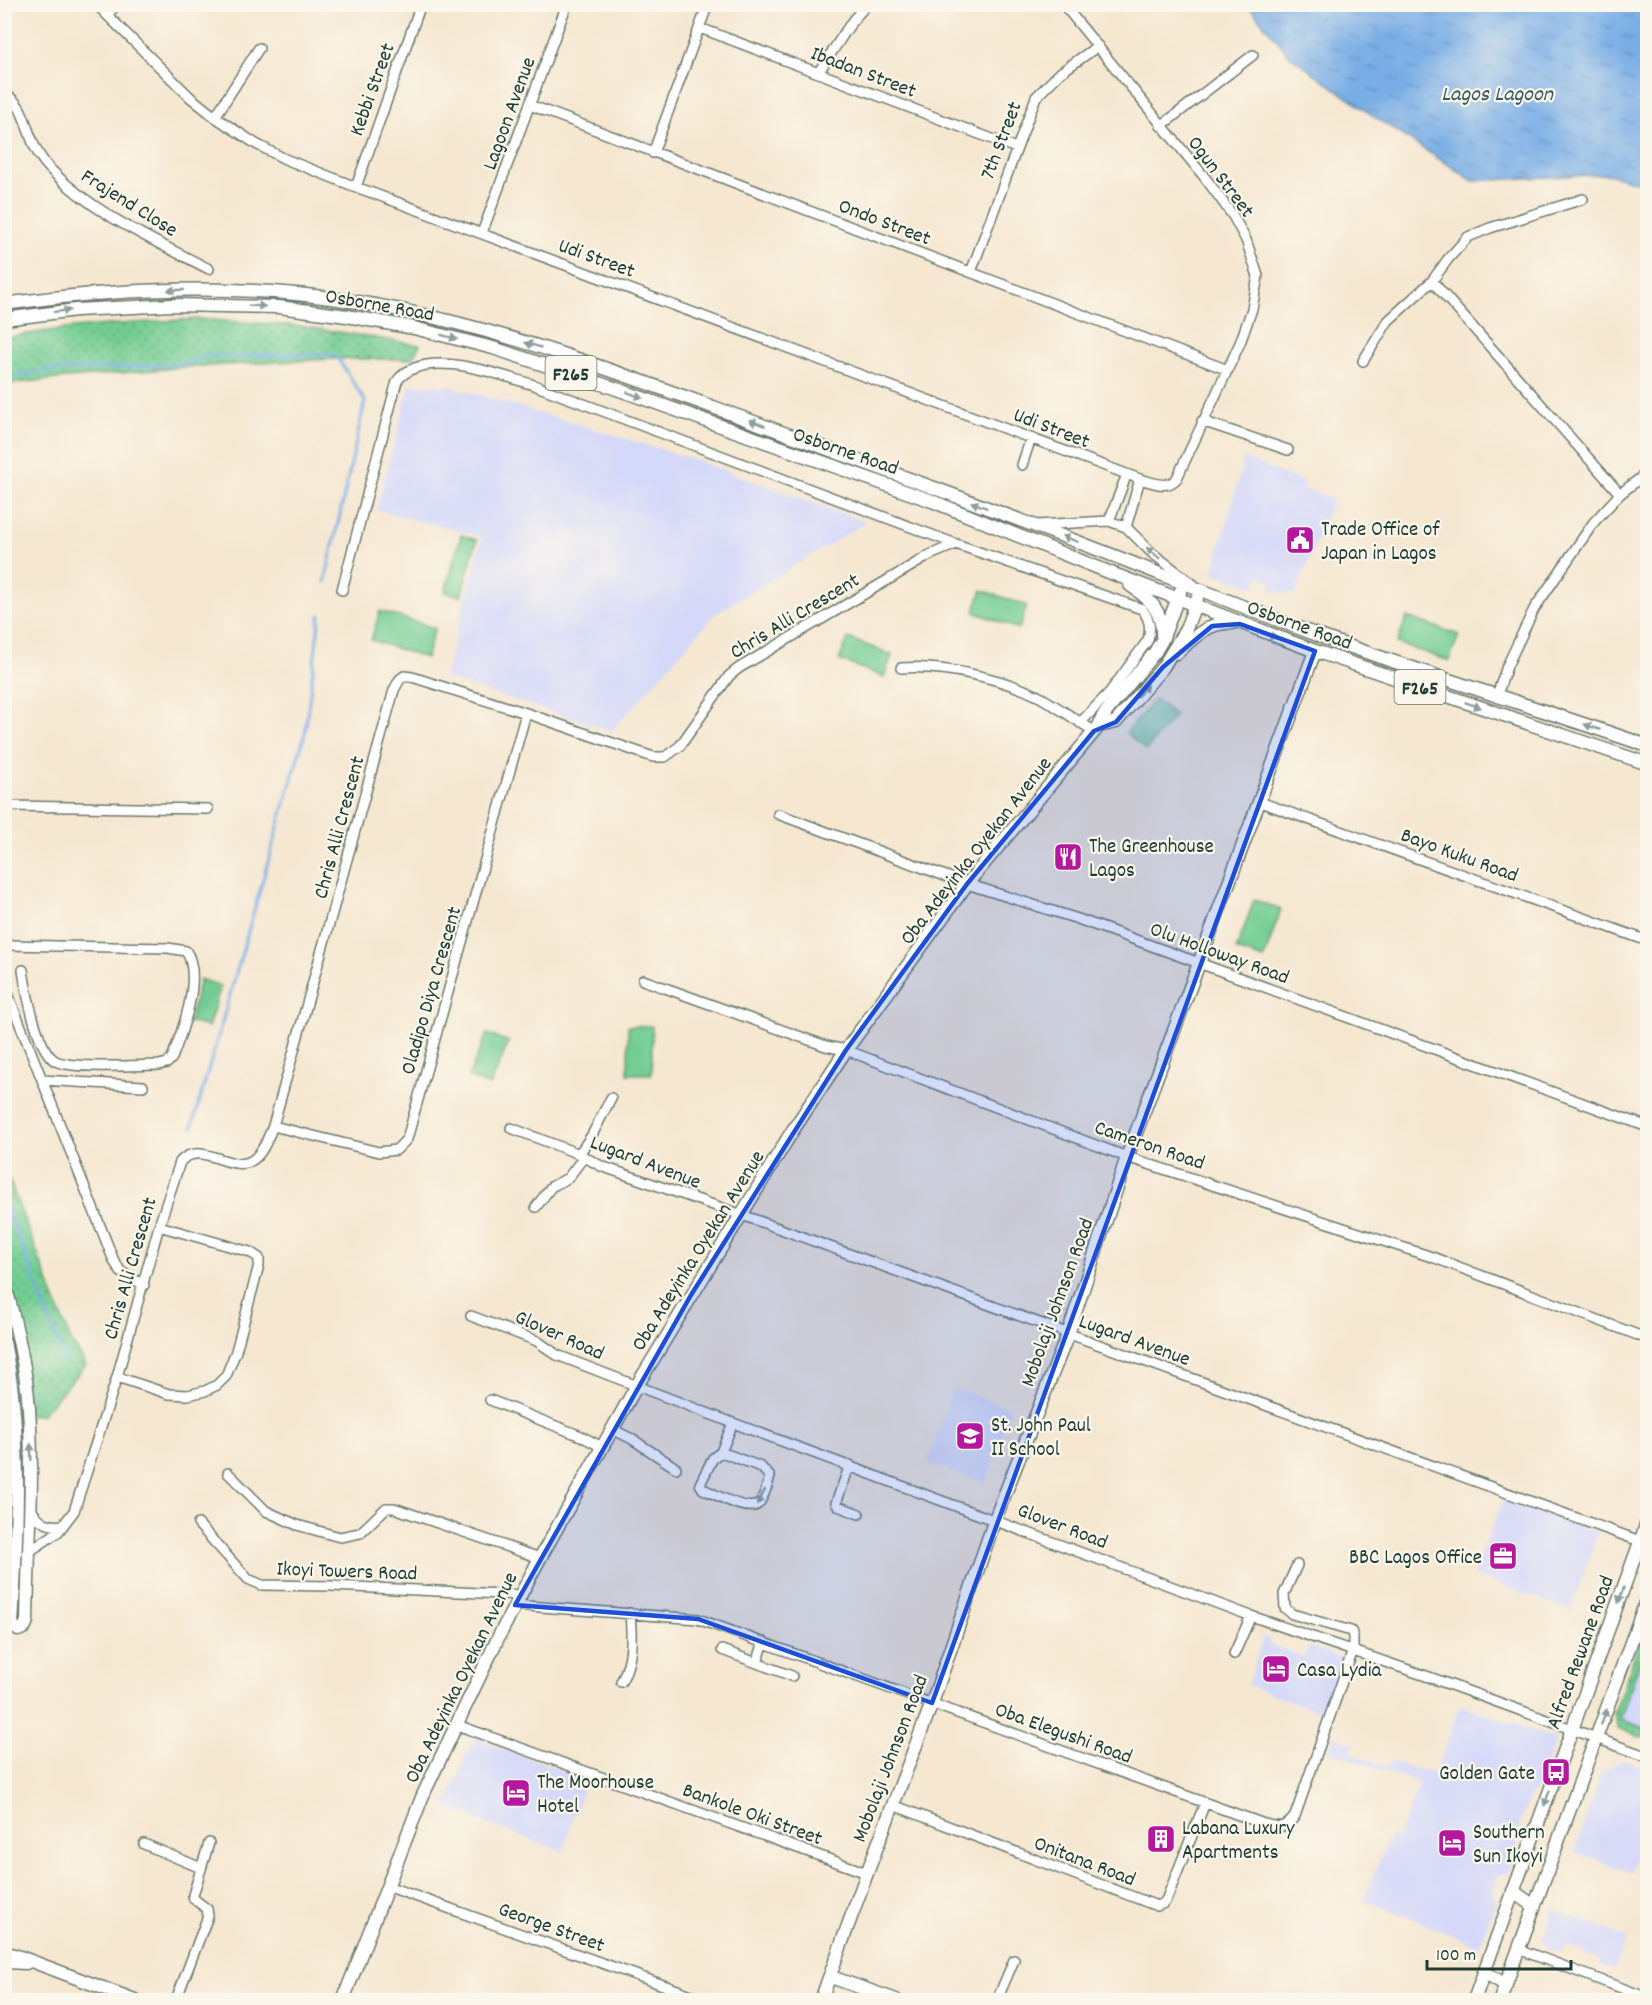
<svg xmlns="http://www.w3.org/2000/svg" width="1652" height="2005" viewBox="0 0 1652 2005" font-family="Dekko,sans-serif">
  <defs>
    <pattern id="grass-dots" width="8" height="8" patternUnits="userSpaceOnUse" patternTransform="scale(1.5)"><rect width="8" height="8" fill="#73cd93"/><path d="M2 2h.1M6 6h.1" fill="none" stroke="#5ea879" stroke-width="1.8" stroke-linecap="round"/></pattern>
    <pattern id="water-ripples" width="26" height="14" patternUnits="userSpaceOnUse" patternTransform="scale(1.5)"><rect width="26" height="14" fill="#78ade6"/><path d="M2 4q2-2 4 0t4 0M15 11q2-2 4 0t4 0" fill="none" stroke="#628ebb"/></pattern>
  </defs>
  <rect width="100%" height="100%" fill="#fbf7ec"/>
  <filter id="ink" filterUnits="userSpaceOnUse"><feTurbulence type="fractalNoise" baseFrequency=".0167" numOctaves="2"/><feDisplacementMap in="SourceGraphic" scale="12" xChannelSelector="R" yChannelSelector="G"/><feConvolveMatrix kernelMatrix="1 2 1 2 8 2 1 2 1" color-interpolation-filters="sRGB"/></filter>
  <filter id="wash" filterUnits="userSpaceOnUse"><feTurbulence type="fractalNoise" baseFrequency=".008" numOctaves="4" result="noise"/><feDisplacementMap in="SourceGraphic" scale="24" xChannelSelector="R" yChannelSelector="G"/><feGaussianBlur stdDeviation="1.35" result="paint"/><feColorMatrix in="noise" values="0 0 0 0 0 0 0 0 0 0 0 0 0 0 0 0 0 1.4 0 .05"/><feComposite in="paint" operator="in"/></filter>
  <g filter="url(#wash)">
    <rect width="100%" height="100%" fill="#f5e7d0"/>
    <path fill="#d4d8f9" d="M410,385L449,386L486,397L690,458L867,522L715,614L612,731L444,678L482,537L376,510Z
      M1244,458L1304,482L1302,488L1333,499L1295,595L1270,590L1273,581L1258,577L1255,587L1213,573Z
      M953,1388L1011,1408L986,1483L928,1463Z
      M1503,1499L1598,1532L1571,1611L1473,1575Z
      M1264,1636L1270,1639L1268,1644L1304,1657L1309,1646L1343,1658V1661L1347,1662L1330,1708L1327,1707L1323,1713L1247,1685Z
      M1647,1642V1729L1620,1719Z
      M1460,1705L1556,1739L1539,1785L1529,1798L1520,1823L1517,1848L1507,1873L1498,1876L1493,1893L1496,1901L1480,1946L1364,1900L1389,1836L1398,1838L1419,1783L1328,1751L1333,1736L1354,1743L1351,1753L1388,1767L1391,1761L1434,1774Z
      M474,1737L586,1779L563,1852L445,1807Z
      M1625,1759L1647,1768V1824L1631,1873L1574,1852L1602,1771Z
      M1553,1910L1627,1937L1615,1970L1598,1964L1599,1959L1565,1946L1562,1953L1549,1949L1543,1938Z"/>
    <path fill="url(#grass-dots)" stroke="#498564" stroke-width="1.5" d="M198,319L301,326L420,345L412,359H333L186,367L5,384V338C68,326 133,323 198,319Z
      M4,1166L70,1339L86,1365L41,1415L5,1414Z
      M1641,1637L1647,1640V1642L1620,1719L1646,1729L1643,1738L1618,1729L1614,1713Z"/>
    <path fill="#73cd93" stroke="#498564" stroke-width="1.5" d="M461,535L477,540L461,596L445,592Z
      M982,590L1027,606L1019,629L974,612Z
      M380,611L435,628L426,658L371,640Z
      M1407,617L1459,635L1449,661L1397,643Z
      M848,638L892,655L884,677L839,660Z
      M1155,699L1175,715L1146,750L1126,733Z
      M1254,900L1281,909L1264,959L1236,950Z
      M200,979L221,986L208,1027L189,1022Z
      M628,1026H652V1074H628Z
      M487,1034L509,1042L490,1086L468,1077Z"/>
    <path fill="url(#water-ripples)" stroke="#4c758d" stroke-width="1.5" d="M1248,5H1647V177L1636,182L1608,174L1473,181L1373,116L1290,56Z"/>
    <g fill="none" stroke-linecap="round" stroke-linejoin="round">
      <path stroke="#78ade6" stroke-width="3" d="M4,378L43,371L184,364L210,356L326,354L337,357L365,401L325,582
        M192,1127L305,733L320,615
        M4,1200L66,1363"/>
    </g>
  </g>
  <g filter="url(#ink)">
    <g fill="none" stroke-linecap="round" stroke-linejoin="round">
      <g stroke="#6a786b" stroke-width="12">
        <path id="minor" d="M96,4L190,97L215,117L256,144L285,159L356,187L1140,479C1152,482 1168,490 1177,478L1240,343L1252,309L1258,276L1246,240L1233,216L1206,179L1063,4
          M107,15L117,4
          M700,28L1016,148
          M818,73L853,20L867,4
          M4,94C21,101 24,119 30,135C34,147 42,161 51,170C94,214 155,241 209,269
          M530,105L1228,370
          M215,117L259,48
          M1161,126L1253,55
          M653,153L708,4
          M356,187L421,4
          M482,233L567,4
          M971,272L1036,97L1060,73L1098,46
          M1432,281L1448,259L1468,237L1490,228L1583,199
          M1363,361L1388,321L1432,281L1620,494
          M1202,421L1288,450
          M1022,465L1031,438
          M1109,521L1127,474
          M1037,525L1109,521L1126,527L1152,553L1193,584
          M1126,527L1140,479
          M342,590L397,381C423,346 497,374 531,384L956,544L1142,609C1150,619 1151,628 1148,640L1110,692L1080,723
          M901,668C943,665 1001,678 1038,696C1057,706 1075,720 1094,731
          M1497,695L1507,666L1534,609L1552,583L1594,522L1620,494L1648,472
          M1260,802L1648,941
          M4,806L208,809
          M778,814L967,884L1078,919L1199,963L1648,1127
          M4,945L168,948L186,951C203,977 182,1032 172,1058L167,1063L159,1065C139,1065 68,1070 54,1060C37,1048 26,991 23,970
          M643,980L826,1046L846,1050L1127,1157L1435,1258L1648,1339
          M4,984L114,1261L121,1272L144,1285
          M42,1080L143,1086
          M273,1126L379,1152L396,1150L407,1139L526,713
          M511,1128L579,1154L601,1166L742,1215L1648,1544
          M579,1154L592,1135L611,1098
          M536,1207L551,1187L568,1178L583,1158
          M471,1316L537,1341L557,1355L733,1423L1251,1616L1429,1677L1648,1757
          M117,1377L169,1394L188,1395L205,1391L217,1385L226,1376L236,1351L259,1265V1258L250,1252L159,1226
          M490,1400L581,1436L602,1447
          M612,1429L632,1439L676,1468
          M721,1452L761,1467L770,1477C767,1485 764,1499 758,1504C748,1513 715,1494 703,1489L700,1484L713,1458L721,1452L733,1423
          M850,1465L836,1503L838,1506L859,1514
          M228,1473L266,1511L297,1525L340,1537L360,1533L386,1508H394L540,1558
          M31,1510C40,1522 48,1527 63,1525
          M198,1524L248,1579L262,1585L332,1586L520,1595
          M30,1551L58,1532L74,1511L117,1377L159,1226L180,1162C201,1138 233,1176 254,1159C264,1151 268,1137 273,1126L394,690L400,679L404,676L412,677L526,713L653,757H665L680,746L729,676L739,668L930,555L956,544
          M515,1605L698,1619L1264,1824C1279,1827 1285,1830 1295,1816L1353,1650V1636L1351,1631L1292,1614L1285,1608L1284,1594L1297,1565
          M722,1650L792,1676
          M1234,1654L1251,1616
          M757,1663L764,1642
          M621,1682C633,1660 632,1638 630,1613
          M457,1725L867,1873
          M893,1805L1157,1906L1164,1903L1167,1898L1205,1803
          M144,1844L201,1868
          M387,1886L705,2000
          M1518,1949L1648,1998
          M176,2000L208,1916L207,1909L194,1899L193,1895L209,1843
          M997,2000L1014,1960"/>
      </g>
      <g stroke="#6a786b" stroke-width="15">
        <path id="major" d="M4,304C104,290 206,284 306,295C447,310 581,359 713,407C838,452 962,498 1086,545C1164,575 1242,607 1320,636C1428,675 1539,708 1648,746
          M4,319L76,310L172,305L279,307L347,316L414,328L493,348L614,388L932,501L1111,573L1315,651L1648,764
          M1130,585C1149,598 1163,611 1162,635
          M1177,653C1193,638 1209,621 1233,623
          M1099,726L1116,722L1163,667L1186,629L1197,599
          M4,1282C16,1323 26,1366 29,1409C34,1480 28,1550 27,1621L24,1628L18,1630L12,1625C17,1532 23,1435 4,1342
          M1513,1891L1534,1906
          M4,1952L23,1958L135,2000
          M4,1962L26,1963
          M1484,1972L1506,1985
          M831,1977L896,2000
          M343,2000L423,1795L443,1753L499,1636L540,1558L636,1387L793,1130L846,1050L967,884L1099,726L1103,716L1155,652L1162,640L1180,592
          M821,2000L867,1873L932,1703L995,1519L1068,1334L1127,1157L1315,651
          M1474,2000L1648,1520
          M1500,2000L1648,1596"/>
      </g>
      <use href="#minor" stroke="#fff" stroke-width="9"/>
      <use href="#major" stroke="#fff" stroke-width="12"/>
    </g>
    <defs><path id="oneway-solid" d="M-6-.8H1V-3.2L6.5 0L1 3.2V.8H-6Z" transform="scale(1.5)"/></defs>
    <g fill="#8f9e9a">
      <use href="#oneway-solid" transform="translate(176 290) rotate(179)"/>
      <use href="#oneway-solid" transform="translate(257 306) rotate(3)"/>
      <use href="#oneway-solid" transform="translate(62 311) rotate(-6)"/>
      <use href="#oneway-solid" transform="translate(449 337) rotate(15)"/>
      <use href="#oneway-solid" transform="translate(533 345) rotate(-163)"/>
      <use href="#oneway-solid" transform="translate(635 395) rotate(20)"/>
      <use href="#oneway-solid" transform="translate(757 423) rotate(-160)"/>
      <use href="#oneway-solid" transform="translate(979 505) rotate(-159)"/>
      <use href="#oneway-solid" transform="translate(1070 539) rotate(-159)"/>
      <use href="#oneway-solid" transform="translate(1153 553) rotate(-140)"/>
      <use href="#oneway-solid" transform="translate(1269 635) rotate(20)"/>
      <use href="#oneway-solid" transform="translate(1142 691) rotate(-50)"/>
      <use href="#oneway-solid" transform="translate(1473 705) rotate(19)"/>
      <use href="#oneway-solid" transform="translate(1592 727) rotate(-161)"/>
      <use href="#oneway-solid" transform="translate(31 1452) rotate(-92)"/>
      <use href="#oneway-solid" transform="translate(761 1497) rotate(119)"/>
      <use href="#oneway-solid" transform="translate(1621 1595) rotate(110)"/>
      <use href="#oneway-solid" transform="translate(1604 1717) rotate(-70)"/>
      <use href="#oneway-solid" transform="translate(1547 1798) rotate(110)"/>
    </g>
  </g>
  <path fill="#1d4ed8" fill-opacity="0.2" stroke="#1d4ed8" stroke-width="4.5" stroke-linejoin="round" d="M1240,624L1315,651L932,1703L698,1619L515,1605L691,1295L846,1050L967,884L1094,731L1116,722L1163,667L1212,626Z"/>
  <defs>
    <g id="civic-square" transform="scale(1.5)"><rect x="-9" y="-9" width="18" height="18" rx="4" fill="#b5179e" stroke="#fbf7ec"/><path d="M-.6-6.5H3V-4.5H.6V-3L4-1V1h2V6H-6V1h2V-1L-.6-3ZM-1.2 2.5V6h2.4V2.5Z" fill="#fff"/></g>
    <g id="restaurant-square" transform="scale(1.5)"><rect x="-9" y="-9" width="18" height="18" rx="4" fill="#b5179e" stroke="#fbf7ec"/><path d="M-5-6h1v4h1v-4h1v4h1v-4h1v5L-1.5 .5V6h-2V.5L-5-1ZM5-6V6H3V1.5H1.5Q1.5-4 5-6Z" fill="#fff"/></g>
    <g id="school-square" transform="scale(1.5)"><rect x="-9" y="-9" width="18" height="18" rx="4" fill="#b5179e" stroke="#fbf7ec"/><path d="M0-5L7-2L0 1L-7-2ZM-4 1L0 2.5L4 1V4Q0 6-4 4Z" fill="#fff"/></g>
    <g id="office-square" transform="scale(1.5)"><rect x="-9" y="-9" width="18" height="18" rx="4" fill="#b5179e" stroke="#fbf7ec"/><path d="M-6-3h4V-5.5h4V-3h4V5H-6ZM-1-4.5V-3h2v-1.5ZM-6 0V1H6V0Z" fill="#fff"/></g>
    <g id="hotel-square" transform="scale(1.5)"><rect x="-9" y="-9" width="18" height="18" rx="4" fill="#b5179e" stroke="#fbf7ec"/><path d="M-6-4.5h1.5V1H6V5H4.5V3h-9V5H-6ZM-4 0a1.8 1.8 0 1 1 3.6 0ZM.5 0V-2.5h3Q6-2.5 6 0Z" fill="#fff"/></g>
    <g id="bus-square" transform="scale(1.5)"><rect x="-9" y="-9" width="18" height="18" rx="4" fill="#b5179e" stroke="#fbf7ec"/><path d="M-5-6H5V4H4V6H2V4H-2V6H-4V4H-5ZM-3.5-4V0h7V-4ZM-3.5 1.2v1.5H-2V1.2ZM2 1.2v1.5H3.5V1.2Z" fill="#fff"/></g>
    <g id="building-square" transform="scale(1.5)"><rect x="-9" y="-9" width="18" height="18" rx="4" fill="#b5179e" stroke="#fbf7ec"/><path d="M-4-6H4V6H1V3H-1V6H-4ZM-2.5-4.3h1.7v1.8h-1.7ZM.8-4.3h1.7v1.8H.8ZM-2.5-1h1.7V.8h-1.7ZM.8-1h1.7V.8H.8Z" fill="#fff"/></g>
  </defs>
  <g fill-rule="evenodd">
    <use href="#civic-square" x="1300" y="540"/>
    <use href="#restaurant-square" x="1068" y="857"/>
    <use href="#school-square" x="970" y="1436"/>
    <use href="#office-square" x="1503" y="1556"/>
    <use href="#hotel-square" x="1276" y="1669"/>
    <use href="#bus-square" x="1556" y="1772"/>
    <use href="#hotel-square" x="516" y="1793"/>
    <use href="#building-square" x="1161" y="1839"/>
    <use href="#hotel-square" x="1452" y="1843"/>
  </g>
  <g text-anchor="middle" stroke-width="4.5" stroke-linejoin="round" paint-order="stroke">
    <g fill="#fbf7ec" stroke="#61756b" stroke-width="1.5">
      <rect x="545.5" y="356" width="51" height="34" rx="4.5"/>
      <rect x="1394.5" y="670" width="51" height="34" rx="4.5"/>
    </g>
    <g font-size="20" font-weight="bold" fill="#1f3d34">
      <text x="571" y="380">F265</text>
      <text x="1420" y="694">F265</text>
    </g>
    <g font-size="21" fill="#1f3d34" stroke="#fbf7ec">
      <text transform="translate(864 71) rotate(21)" y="7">Ibadan Street</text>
      <text transform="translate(371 89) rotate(-70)" y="7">Kebbi Street</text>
      <text transform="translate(508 113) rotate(-70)" y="7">Lagoon Avenue</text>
      <text transform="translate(1000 140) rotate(-69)" y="7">7th Street</text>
      <text transform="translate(1222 176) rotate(53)" y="7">Ogun Street</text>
      <text transform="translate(130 202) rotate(32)" y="7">Frajend Close</text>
      <text transform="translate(885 221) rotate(21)" y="7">Ondo Street</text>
      <text transform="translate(597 257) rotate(20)" y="7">Udi Street</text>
      <text transform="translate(380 304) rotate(10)" y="7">Osborne Road</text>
      <text transform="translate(1052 427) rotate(21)" y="7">Udi Street</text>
      <text transform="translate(846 450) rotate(19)" y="7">Osborne Road</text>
      <text transform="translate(794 615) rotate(-31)" y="7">Chris Alli Crescent</text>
      <text transform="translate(1300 624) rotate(20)" y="7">Osborne Road</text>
      <text transform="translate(338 827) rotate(-75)" y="7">Chris Alli Crescent</text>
      <text transform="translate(975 850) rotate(-52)" y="7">Oba Adeyinka Oyekan Avenue</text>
      <text transform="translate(1460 854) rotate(20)" y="7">Bayo Kuku Road</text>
      <text transform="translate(1220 952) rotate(20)" y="7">Olu Holloway Road</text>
      <text transform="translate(430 990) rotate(-74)" y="7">Oladipo Diya Crescent</text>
      <text transform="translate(1150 1144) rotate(19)" y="7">Cameron Road</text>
      <text transform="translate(646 1161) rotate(21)" y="7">Lugard Avenue</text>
      <text transform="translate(697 1250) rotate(-58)" y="7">Oba Adeyinka Oyekan Avenue</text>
      <text transform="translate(129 1268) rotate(-74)" y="7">Chris Alli Crescent</text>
      <text transform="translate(1056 1302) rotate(-70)" y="7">Mobolaji Johnson Road</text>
      <text transform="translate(560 1334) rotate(24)" y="7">Glover Road</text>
      <text transform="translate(1135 1339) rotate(20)" y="7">Lugard Avenue</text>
      <text transform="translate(1063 1525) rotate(21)" y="7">Glover Road</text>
      <text transform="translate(347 1570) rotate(2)" y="7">Ikoyi Towers Road</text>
      <text transform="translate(1579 1652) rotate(-70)" y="7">Alfred Rewane Road</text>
      <text transform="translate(460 1677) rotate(-64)" y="7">Oba Adeyinka Oyekan Avenue</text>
      <text transform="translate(1064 1732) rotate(20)" y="7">Oba Elegushi Road</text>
      <text transform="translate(889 1758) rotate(-69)" y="7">Mobolaji Johnson Road</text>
      <text transform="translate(753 1813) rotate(20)" y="7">Bankole Oki Street</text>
      <text transform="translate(1085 1860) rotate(21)" y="7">Onitana Road</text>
      <text transform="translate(552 1926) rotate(20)" y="7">George Street</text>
    </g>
    <g font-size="21" fill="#1f3d34" stroke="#fbf7ec" text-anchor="start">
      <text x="1321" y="535">Trade Office of<tspan x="1321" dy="24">Japan in Lagos</tspan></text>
      <text x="1089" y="852">The Greenhouse<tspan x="1089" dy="24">Lagos</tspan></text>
      <text x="991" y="1431">St. John Paul<tspan x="991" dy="24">II School</tspan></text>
      <text x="1482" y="1563" text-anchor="end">BBC Lagos Office</text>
      <text x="1297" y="1676">Casa Lydia</text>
      <text x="1535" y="1779" text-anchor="end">Golden Gate</text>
      <text x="537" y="1788">The Moorhouse<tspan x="537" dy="24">Hotel</tspan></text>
      <text x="1182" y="1834">Labana Luxury<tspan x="1182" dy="24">Apartments</tspan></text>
      <text x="1473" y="1838">Southern<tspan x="1473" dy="24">Sun Ikoyi</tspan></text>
    </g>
    <g font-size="22" font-style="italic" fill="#355960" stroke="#fbf7ec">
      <text x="1497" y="100">Lagos Lagoon</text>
    </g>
  </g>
  <rect width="1652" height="2005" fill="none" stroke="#fbf7ec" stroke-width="24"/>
  <path d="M1427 1960v9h144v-9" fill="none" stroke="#1f3d34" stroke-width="3"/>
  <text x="1436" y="1960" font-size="18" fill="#1f3d34" stroke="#fbf7ec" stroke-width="4.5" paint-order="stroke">100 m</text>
</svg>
